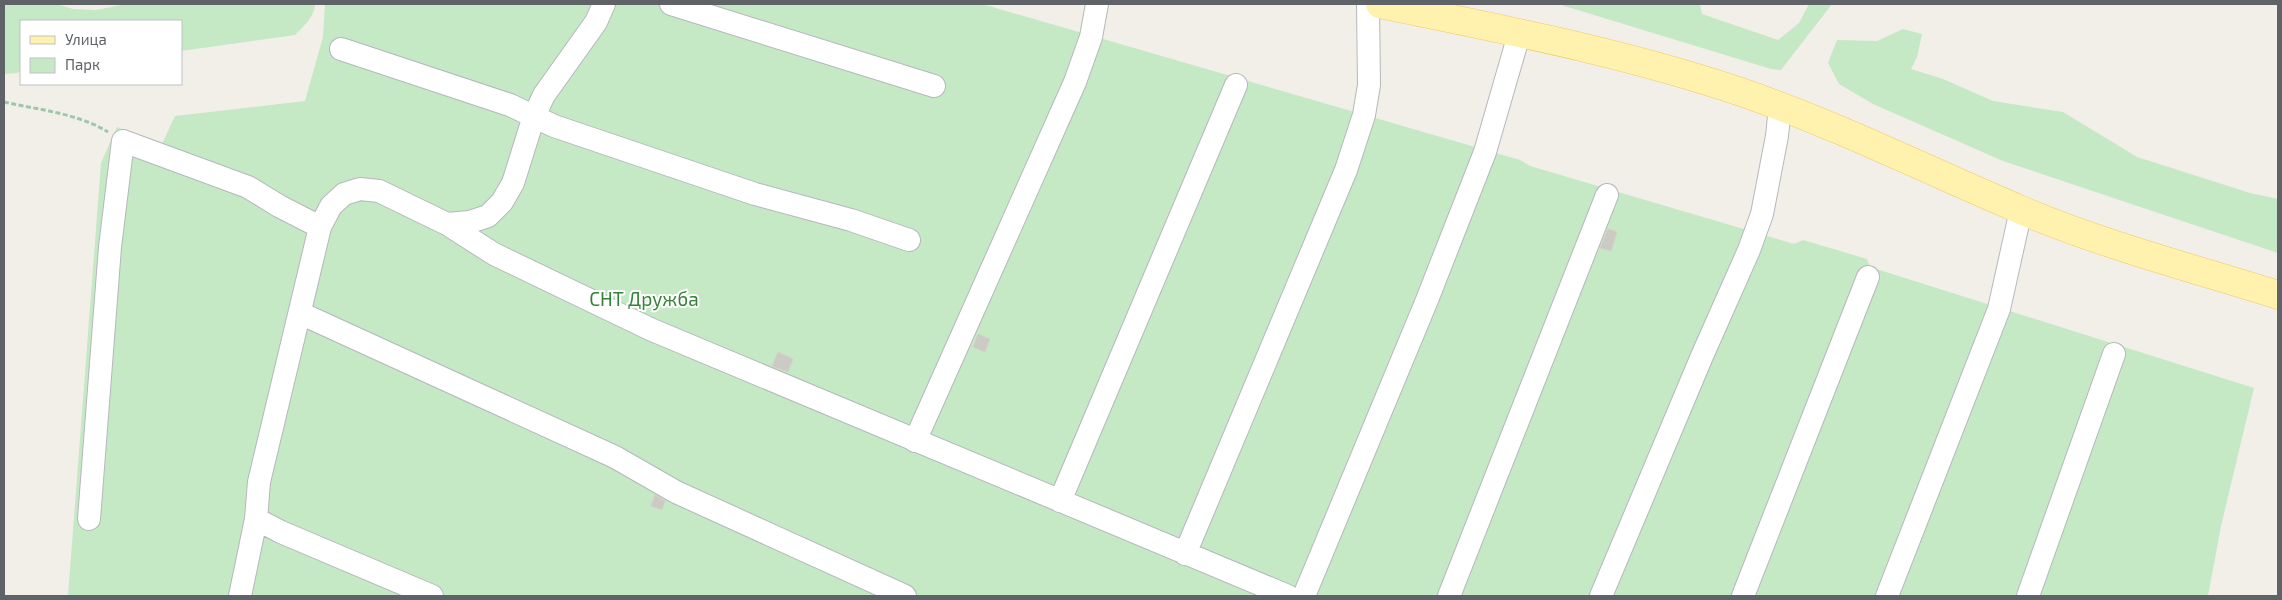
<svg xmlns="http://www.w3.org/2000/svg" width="2282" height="600" viewBox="0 0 2282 600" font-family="'Exo 2',sans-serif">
  <rect width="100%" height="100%" fill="#f1efe8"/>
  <path fill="#c5e8c5" d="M4,4H56L73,9L96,10L126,4H315C315,16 303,27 295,35L181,51V21H21V71L17,73L4,74Z
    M325,4H982L1520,160L1530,166L1794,244L1803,240L1867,259L1870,267L2254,388L2221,526L2208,596H68L101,163L117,127L161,146L175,116L305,101L323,37Z
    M1558,4H1700L1702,14L1778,40L1799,23L1809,4H1832L1781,70L1771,69Z
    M1903,29L1922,34L1917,57L1911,69L1943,79L1993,101L2063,112L2137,157L2250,193L2278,199V253L2003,161L1873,104L1839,84L1828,63L1837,40L1877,41Z"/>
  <path fill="#cccac5" stroke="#d6d1c6" d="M1608,229L1617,232L1611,251L1600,248Z
    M978,334L990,339L985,352L973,347Z
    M778,352L793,359L788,372L772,366Z
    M655,495L665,501L662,510L651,506Z"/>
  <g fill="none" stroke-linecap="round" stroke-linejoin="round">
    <g stroke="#b5b8bc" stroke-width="24">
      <path id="minor" d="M671,4L934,86
        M341,49L510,105L554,126L755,194L851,220L909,240
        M447,224L494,254L650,329L1288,596
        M300,313L615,457L676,492L905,596
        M915,441L1075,82L1091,37L1097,4
        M1060,501L1236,85
        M89,519L110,247L123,141L248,187L279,206L320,227
        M256,519L281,532L432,596
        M1185,554L1346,170L1364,115L1369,85L1368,4
        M240,596L256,519L259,482L320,227L331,206L344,194L360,189L379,191L447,224L470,222L488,216L502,202L513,183L534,116L544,95L596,22L604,4
        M1304,596L1427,300L1485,152L1520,31
        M1449,596L1607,195
        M1601,596L1702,356L1749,250L1762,214L1777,136L1780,106
        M1743,596L1868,277
        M1887,596L1999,309L2021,210
        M2028,596L2114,354"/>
    </g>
    <g stroke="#f2c960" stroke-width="29">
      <path id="major" d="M1380,4C1501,29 1623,52 1741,92C1837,125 1927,170 2021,210C2104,245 2192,268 2278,295"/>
    </g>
    <path stroke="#9cc7a9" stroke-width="3" stroke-dasharray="5 2.5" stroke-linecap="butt" d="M4,102C39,110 77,113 108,132"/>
    <use href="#minor" stroke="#fff" stroke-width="22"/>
    <use href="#major" stroke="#fff2af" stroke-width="28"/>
  </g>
  <g text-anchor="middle" stroke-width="4" stroke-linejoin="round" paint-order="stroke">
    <g font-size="19" fill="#348238" stroke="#fff">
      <text x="644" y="306">СНТ Дружба</text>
    </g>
  </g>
  <rect width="2282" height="600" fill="none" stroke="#5f6368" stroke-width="10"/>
  <rect x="20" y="20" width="162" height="65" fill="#ffffff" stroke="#bfc1c3"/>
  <rect x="30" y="36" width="25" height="8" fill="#fff2af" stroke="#bfc1c3"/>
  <text x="65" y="45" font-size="15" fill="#5f6368">Улица</text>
  <rect x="30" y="58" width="25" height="15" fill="#c5e8c5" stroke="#bfc1c3"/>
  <text x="65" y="70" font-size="15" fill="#5f6368">Парк</text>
</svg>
